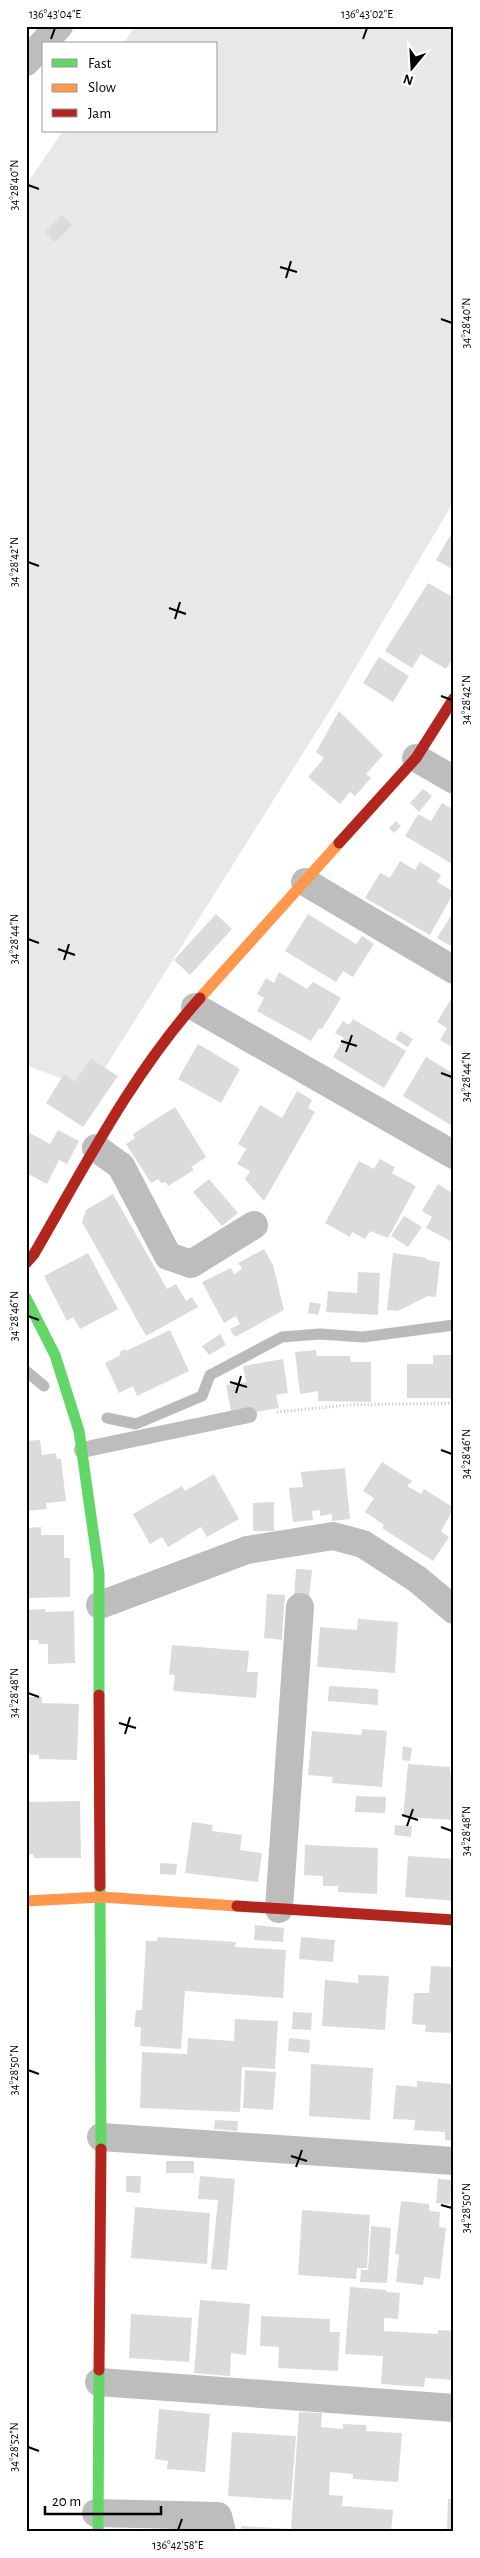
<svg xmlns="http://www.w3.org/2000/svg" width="480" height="2558" viewBox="0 0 480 2558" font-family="'Alegreya Sans',sans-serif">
  <rect width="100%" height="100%" fill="#fff"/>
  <path fill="#e8e8e8" d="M135,26H454V501L334,704L91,1090L26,1065V185L63,131H216V44H123Z"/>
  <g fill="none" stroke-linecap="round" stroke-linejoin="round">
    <path stroke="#bababa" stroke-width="11" d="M26,1371L44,1386
      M107,1418L136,1424L202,1396L210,1375L282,1337L320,1334L363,1337L454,1325"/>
  </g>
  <path fill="#dbdbdb" d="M62,215L72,225L55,242L45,232Z
    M454,529V570L436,560Z
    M428,583L454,598V657L446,669L421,654L412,668L385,651Z
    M379,657L409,676L393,702L363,683Z
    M339,711L383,755L366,774L371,778L355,796L350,792L340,804L308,777L324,758L316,752Z
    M423,789L432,796L419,812L410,803Z
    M442,803L454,810V865L405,836L418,814L431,821Z
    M396,821L401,826L394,833L389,828Z
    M400,861L415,870L420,862L441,875L437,882L454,892L430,935L365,898L380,873L390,878Z
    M454,911V948L437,938Z
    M216,914L232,929L190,975L174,960Z
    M308,914L356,944L362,936L374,944L353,977L343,971L336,982L285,951Z
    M279,972L307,989L313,982L341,998L322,1029L319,1028L311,1041L257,1011L264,998L257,994L266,978L274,983Z
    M454,994V1048L440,1040L447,1028L437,1022Z
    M353,1019L406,1051L384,1088L333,1057L344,1038L335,1033L343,1021L349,1025Z
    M400,1031L413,1039L408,1047L395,1039Z
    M198,1044L240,1069L221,1103L178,1079Z
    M426,1057L454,1074V1127L403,1096Z
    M91,1059L118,1076L83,1127L46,1103L64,1074L75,1082Z
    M297,1091L312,1100L308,1108L315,1112L264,1201L245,1179L250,1171L237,1164L246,1149L238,1144L260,1105L282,1118Z
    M175,1107L206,1157L191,1167L194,1170L168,1186L166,1182L161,1183L158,1179L151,1183L126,1144L135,1138L133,1134Z
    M58,1130L79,1141L67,1164L59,1160L47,1184L26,1173V1131L50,1144Z
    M380,1159L395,1167L392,1173L416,1186L388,1238L370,1231L365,1239L352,1232L350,1237L325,1223L359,1161L374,1169Z
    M209,1179L238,1213L222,1226L193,1192Z
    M438,1184L452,1193L454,1190V1243L426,1228L432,1217L422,1211Z
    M113,1194L167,1289L176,1284L186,1301L192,1297L198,1307L146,1336L82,1222L86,1210Z
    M404,1216L422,1227L408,1247L391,1236Z
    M264,1249L273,1265L284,1310L235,1337L230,1329L240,1324L236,1316L224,1323L202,1282L231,1268L234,1274L242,1269L238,1263Z
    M88,1253L118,1309L80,1329L73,1317L67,1321L44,1276Z
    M393,1253L427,1258V1260L440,1262L436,1297L428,1296L398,1311L387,1310Z
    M358,1272L380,1273L378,1315L326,1312L328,1291L357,1293Z
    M310,1302L321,1304L318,1315L308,1313Z
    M170,1330L189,1371L137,1396L133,1386L119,1393L105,1363L121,1355L119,1352L125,1349L126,1351Z
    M220,1334L226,1345L209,1355L202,1346Z
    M316,1350L317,1356H350L351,1362H371V1402L318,1401V1391L300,1394L295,1352Z
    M433,1355H454V1398H407V1364H433Z
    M283,1359L288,1393L276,1395L279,1408L232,1416L226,1385L246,1382L243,1366Z
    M40,1440L42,1455L56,1453L57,1459H61L66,1501L46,1503L47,1509L26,1511V1441Z
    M382,1462L412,1481L407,1486L421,1494L424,1489L454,1508L441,1531L449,1537L433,1561L382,1528L384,1525L365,1512L374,1498L363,1491Z
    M345,1468L350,1519L332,1521V1514L320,1516V1510L312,1511L313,1520L293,1522L289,1488L303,1487L301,1472Z
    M214,1474L239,1519L207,1537L201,1527L168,1547L162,1537L150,1544L133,1514L182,1486L185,1491Z
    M274,1502V1531H253V1503Z
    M41,1527V1535H64V1558H70V1597L26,1598V1528Z
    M296,1569L312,1570L309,1598L294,1597Z
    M267,1594L285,1595L282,1640L264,1638Z
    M45,1609V1612L74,1611L75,1663L48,1664V1644H39L38,1640H26V1610Z
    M358,1619L398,1622L395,1673L317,1667L320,1627L357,1630Z
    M172,1645L249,1651L247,1672H258L256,1698L173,1691L175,1675L169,1674Z
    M329,1686L378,1689V1705L328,1701Z
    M26,1697H42V1703L79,1704L77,1760L39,1759V1755L26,1754Z
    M362,1729L387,1731L382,1787L332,1783L333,1777L308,1775L312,1731L361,1735Z
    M403,1746L412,1748L410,1761L402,1760Z
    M408,1764L450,1767V1773L454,1774V1820L403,1817Z
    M356,1796L386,1797L385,1813L355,1812Z
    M80,1801L81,1858H34L33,1854H26V1802Z
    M192,1822L213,1825L212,1831L242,1835L240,1850L262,1853L258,1882L185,1873Z
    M395,1825L412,1826L411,1837L394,1835Z
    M305,1845L378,1848L377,1894L338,1892V1886H323V1876L304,1875Z
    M408,1856L454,1859V1901L405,1897Z
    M160,1863L177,1864L176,1875L160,1874Z
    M255,1925L284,1928L283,1942L254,1940Z
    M158,1937L236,1942L235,1947L286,1950L283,1998L185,1991L181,2049L140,2046L141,2027H134L136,2010H142L146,1941H157Z
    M301,1937L335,1940L333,1962L299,1959Z
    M431,1966L454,1967V2033L425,2032L426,2025L412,2024L414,1993H429Z
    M358,1975L389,1976L385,2030L322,2026L325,1980L358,1983Z
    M293,2012L312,2013L311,2030L292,2029Z
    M235,2019L278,2021L275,2069L242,2067L240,2112L140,2108L142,2052L187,2054L188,2038L234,2041Z
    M289,2038L310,2040L309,2053L288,2051Z
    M311,2064L373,2068L370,2120L309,2116Z
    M245,2070L276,2072L273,2110L243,2108Z
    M417,2081L454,2084V2141L445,2140V2132L414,2130L415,2120L393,2119L396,2085L417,2087Z
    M215,2120L238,2121L237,2131L214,2129Z
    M166,2161H194V2173H166Z
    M126,2176H141L140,2193L126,2192Z
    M200,2176L235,2179L227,2270L211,2269L218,2200L198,2199Z
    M438,2179L452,2180L450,2204L436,2203Z
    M401,2201L429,2204V2211L440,2212L439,2227L446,2228L440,2279L424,2277L423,2285L396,2282L399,2255L395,2254Z
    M135,2207L210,2213L207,2264L131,2258Z
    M302,2210L370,2215L367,2268H357L356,2279L298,2275Z
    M371,2226L391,2228L387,2283L360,2282L361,2270H368Z
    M350,2287L386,2290L387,2292L400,2293L398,2319L384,2318V2331L438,2334V2330L454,2331V2380L425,2378L424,2387L381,2384L383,2356L345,2354Z
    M200,2300L250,2304L246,2355L231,2353L230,2376L194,2373Z
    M131,2314L192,2318L189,2362L129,2358Z
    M261,2316L330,2319V2332H340L338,2371L278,2368L279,2347L260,2346Z
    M159,2409L210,2414L205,2472L167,2469L168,2461L155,2459Z
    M299,2412L322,2413L321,2427L343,2429V2424L367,2425L366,2431L402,2433L398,2482L353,2479V2474L330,2472L329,2495L343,2496L342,2506L393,2510L391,2532H241V2526L291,2529Z
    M232,2432L296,2436L291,2500L228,2496Z
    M448,2499H454V2532H447Z"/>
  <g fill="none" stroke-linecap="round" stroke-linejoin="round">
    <path stroke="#c2c2c2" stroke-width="3" stroke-dasharray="1 2.5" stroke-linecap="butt" d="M277,1412L348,1405L454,1403"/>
    <path stroke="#bdbdbd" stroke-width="16" d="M82,1450L249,1415"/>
    <path stroke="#bdbdbd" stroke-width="28" d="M26,62L59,26
      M416,758L454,780
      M305,882L454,970
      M195,1007L454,1155
      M96,1148L121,1166L168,1256L191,1264L254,1225
      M100,1605L247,1550L333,1536L363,1544L417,1579L454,1610
      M279,1909L300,1607
      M101,2137L454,2161
      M99,2382L454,2408
      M96,2513L218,2516L222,2532"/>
    <path stroke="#63d668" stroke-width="11" d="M26,1298L55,1355L79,1431L99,1573V1695
      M100,1886L101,2149
      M98,2532L99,2370"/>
    <path stroke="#ff974d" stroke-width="11" d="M200,998L339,843
      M26,1901L101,1897L237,1906"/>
    <path stroke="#b3261e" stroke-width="11" d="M339,843L416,758L454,698
      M26,1263L34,1254C85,1166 132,1074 200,998
      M99,1695L100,1886
      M237,1906L454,1920
      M99,2370L101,2149"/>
  </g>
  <path fill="none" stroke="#000" stroke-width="2" d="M51,39L55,28M363,39L367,28M28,185L39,189M280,267L297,272M286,278L291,261M441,319L452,323M28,562L39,566M169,608L186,614M175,619L180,602M441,696L452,700M28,939L39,943M58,949L75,955M64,960L69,944M341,1041L357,1046M346,1052L352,1035M441,1073L452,1077M28,1316L39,1320M230,1382L247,1387M236,1393L241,1376M441,1450L452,1454M28,1693L39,1697M119,1723L136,1728M125,1734L130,1717M402,1815L418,1820M407,1826L413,1809M441,1827L452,1831M28,2070L39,2074M291,2156L307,2161M296,2167L302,2150M441,2205L452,2208M28,2447L39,2451M178,2530L182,2519"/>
  <rect width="480" height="2558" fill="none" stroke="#ffffff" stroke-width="55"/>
  <rect x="42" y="42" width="175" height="90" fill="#ffffff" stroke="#999999"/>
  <rect x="52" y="59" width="25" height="8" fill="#63d668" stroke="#999999"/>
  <text x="88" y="68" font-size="15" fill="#000000">Fast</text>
  <rect x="52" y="84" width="25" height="8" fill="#ff974d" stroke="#999999"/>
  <text x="88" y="92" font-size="15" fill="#000000">Slow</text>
  <rect x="52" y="109" width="25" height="8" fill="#b3261e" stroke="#999999"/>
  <text x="88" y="118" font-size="15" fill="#000000">Jam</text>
  <g transform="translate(412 68) rotate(198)" stroke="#ffffff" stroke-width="4" paint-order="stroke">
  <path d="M0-4L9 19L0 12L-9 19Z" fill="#000000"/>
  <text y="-8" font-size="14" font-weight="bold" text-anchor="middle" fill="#000000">N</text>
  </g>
  <path d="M45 2506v8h116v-8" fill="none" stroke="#000000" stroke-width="2.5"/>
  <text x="52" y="2506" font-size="15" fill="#000000" stroke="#ffffff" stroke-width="4" paint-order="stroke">20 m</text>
  <rect x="28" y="28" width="424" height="2502" fill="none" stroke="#000" stroke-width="2"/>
  <g font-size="12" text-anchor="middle" fill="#000">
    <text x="55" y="18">136°43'04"E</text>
    <text x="367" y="18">136°43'02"E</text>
    <text transform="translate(14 185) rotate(-90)" y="4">34°28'40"N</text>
    <text transform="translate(466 323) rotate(-90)" y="4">34°28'40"N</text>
    <text transform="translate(14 562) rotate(-90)" y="4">34°28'42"N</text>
    <text transform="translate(466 700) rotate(-90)" y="4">34°28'42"N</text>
    <text transform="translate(14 939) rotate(-90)" y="4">34°28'44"N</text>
    <text transform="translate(466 1077) rotate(-90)" y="4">34°28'44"N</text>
    <text transform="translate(14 1316) rotate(-90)" y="4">34°28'46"N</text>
    <text transform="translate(466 1454) rotate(-90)" y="4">34°28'46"N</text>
    <text transform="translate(14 1693) rotate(-90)" y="4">34°28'48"N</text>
    <text transform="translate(466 1831) rotate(-90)" y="4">34°28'48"N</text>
    <text transform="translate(14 2070) rotate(-90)" y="4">34°28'50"N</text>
    <text transform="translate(466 2208) rotate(-90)" y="4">34°28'50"N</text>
    <text transform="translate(14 2447) rotate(-90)" y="4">34°28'52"N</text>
    <text x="178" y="2549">136°42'58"E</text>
  </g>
</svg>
